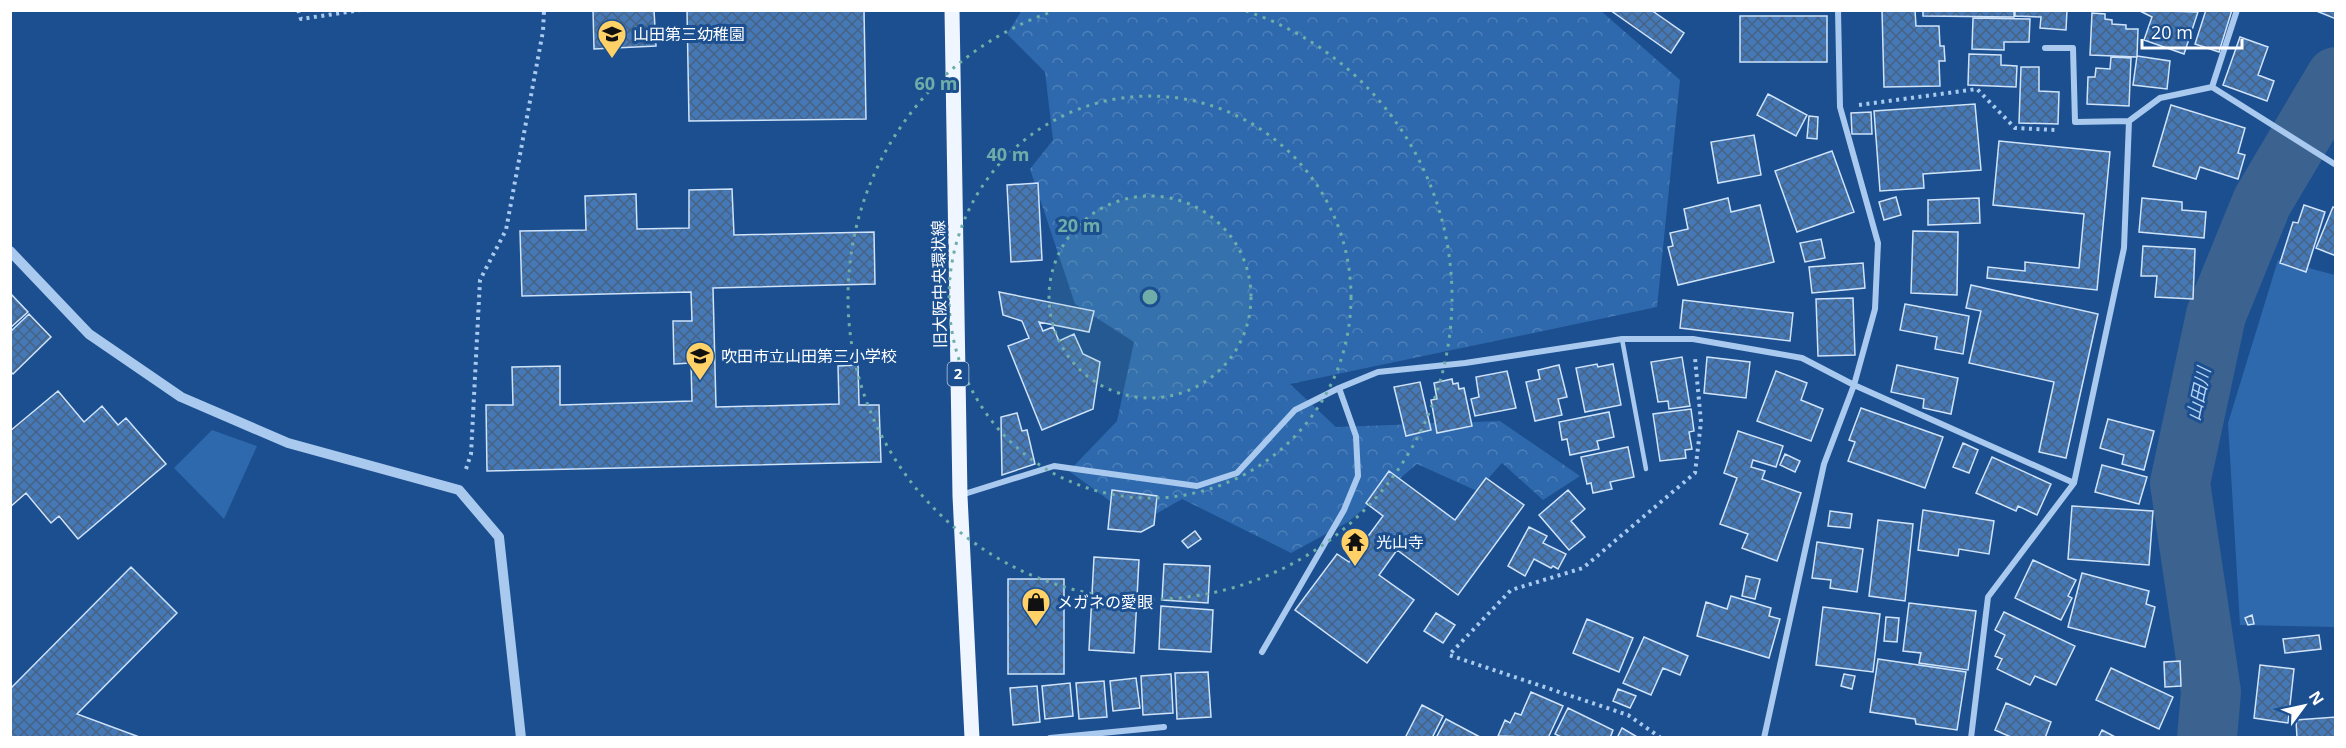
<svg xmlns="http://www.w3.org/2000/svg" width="2346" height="748" viewBox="0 0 2346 748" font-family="'Open Sans','Noto Sans JP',sans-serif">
  <defs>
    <pattern id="forest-crowns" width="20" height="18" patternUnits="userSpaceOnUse" patternTransform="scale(1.5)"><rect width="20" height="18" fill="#2e69ad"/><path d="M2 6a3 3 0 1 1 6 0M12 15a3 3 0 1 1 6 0" fill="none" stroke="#4d80b9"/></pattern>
    <pattern id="building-cross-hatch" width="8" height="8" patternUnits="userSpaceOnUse" patternTransform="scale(1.5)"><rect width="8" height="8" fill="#4478b7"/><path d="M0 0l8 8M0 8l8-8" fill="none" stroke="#486282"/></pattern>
  </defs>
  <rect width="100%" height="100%" fill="#1b4f8f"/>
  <path fill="url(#forest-crowns)" d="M1022,10L1601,11L1680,80L1657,307L1290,384L1336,427L1500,421L1580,476L1543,500L1502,463L1477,491L1417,464L1348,522L1291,553L1182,499L1140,523L1069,471L1117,421L1134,342L1075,304L1030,169L1053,140L1045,72L1007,34Z"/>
  <path fill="#2e69ad" d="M2278,260L2335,275V627L2240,625L2228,423Z
    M212,430L257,446L224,519L174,468Z"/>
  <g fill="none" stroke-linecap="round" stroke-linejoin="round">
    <path stroke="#3c6290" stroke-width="60" d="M2207,738L2211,692L2180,483L2216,315L2262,202L2336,77"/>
  </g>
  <path fill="url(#building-cross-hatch)" stroke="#cfe3fa" stroke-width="1.5" d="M593,10H654L656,46L594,49Z
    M687,10H864L866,119L689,121Z
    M1610,10H1651L1684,33L1671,53Z
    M1882,10H1915L1916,26H1939L1940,46H1944L1945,61H1939L1940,86L1884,87Z
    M1923,10H2014V17L1923,16Z
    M2015,10H2067L2066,30L2040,28L2041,17L2015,16Z
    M2138,10L2198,12L2184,54L2144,40L2152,17Z
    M2206,10H2232L2219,52L2195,44Z
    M2314,10H2336V19Z
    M2092,13L2105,14V19L2112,20V24L2126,25V29H2138L2137,57L2090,55Z
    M1740,16H1827V62H1740Z
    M1973,18L2030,19L2029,42H2004V50L1972,49Z
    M2240,37L2268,47L2258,75L2274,81L2267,101L2223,85Z
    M1969,54L2001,55V65L2017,66L2016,87L1968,85Z
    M2137,56L2170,61L2167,89L2133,85Z
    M2111,57L2131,58L2129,106L2087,104L2088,77H2095L2096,68L2110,69Z
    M2021,67H2039V91L2059,92L2058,124L2019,123Z
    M1768,94L1807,115L1796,136L1757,115Z
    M1975,104L1981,170L1923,174L1924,188L1880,191L1874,111Z
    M2171,105L2245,128L2238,153L2245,155L2238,179L2200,167L2196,179L2153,166Z
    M1871,112L1872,134H1852L1851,113Z
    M1809,116L1818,117L1817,139L1807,138Z
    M1754,135L1761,175L1718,183L1711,142Z
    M1999,141L2110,152L2097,290L1987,278L1988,267L2025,271V262L2079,268L2084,214L1993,205Z
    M1832,151L1854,212L1797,232L1775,171Z
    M1038,183L1042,260L1011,262L1007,185Z
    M732,189L734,235L874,232L875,284L713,288L716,407L839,404L838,366L858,365L859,405H879L881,462L487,471L486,405H513L512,367L560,366V405L692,401L691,363L674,364L673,321H692L691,292L522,296L520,231L586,230L585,196L636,194L637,229L689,228V190Z
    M1896,197L1901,215L1884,220L1879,202Z
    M1728,198L1731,212L1760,205L1774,262L1678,285L1668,247L1673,246L1670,233L1688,229L1684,209Z
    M1979,198L1980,223L1928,225V200Z
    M2142,198L2182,202V210L2206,212L2204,238L2139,232Z
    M2304,205L2325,212L2306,272L2280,263L2293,222L2298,223Z
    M2333,207L2336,208V256L2316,248Z
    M1913,231L1958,232L1957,295L1911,293Z
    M1821,239L1825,258L1805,262L1800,243Z
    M2143,246L2195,249L2193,299L2155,297L2157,276H2141Z
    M1863,263L1865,288L1812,293L1809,267Z
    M1971,285L2098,314L2066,458L2039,452L2054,382L1969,363L1981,311L1966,308Z
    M999,292L1094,311L1089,332L1039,322L1043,331L1053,327L1059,341L1074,334L1083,354L1100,362L1093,409L1042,430L1008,346L1029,338L1022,321L1003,315Z
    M11,294L28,312L10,328V295Z
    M1853,298L1855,355L1818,356L1816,299Z
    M1683,300L1793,313L1790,341L1680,328Z
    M1905,304L1969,316L1963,354L1935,349L1937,337L1900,330Z
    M29,314L51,337L13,374L10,371V332Z
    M1682,357L1690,406L1669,409L1668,401L1658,402L1651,362Z
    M1707,357L1750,362L1746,398L1704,393Z
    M1597,364L1598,367L1613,364L1621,405L1585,412L1576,368Z
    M1559,365L1567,397L1558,399L1562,415L1535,421L1526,382L1540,379L1538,370Z
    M1897,365L1958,378L1951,414L1923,408L1924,399L1891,392Z
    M1507,371L1516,408L1475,416L1471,399L1479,397L1476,377Z
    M1776,371L1807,383L1801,400L1823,409L1811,441L1757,421Z
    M1452,379L1453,384L1458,383L1459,389L1464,388L1472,426L1437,433L1431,400L1437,399L1434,383Z
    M1420,382L1431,430L1406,436L1394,387Z
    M58,391L84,422L102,406L118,425L126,418L166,464L78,539L59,516L51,523L26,493L10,507V431Z
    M1861,408L1943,437L1925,488L1848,461L1855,442L1849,440Z
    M1691,409L1694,431L1689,432L1692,449L1685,450L1686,458L1660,461L1653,414Z
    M1609,412L1614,437L1597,441L1599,449L1570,455L1567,439L1562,440L1559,422Z
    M1017,413L1022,431L1027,430L1035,464L1002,475L1001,417Z
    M2108,419L2154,431L2144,470L2122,464L2124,455L2100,448Z
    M1738,431L1783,446L1776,467L1753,460L1751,467L1765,471L1762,479L1801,493L1777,561L1742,548L1748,534L1720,524L1737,478L1724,473Z
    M1963,443L1978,450L1969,473L1953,467Z
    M1628,447L1634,477L1610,482L1612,489L1593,493L1591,483L1587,484L1581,457Z
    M1785,454L1800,461L1795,472L1780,465Z
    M1992,457L2051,484L2037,515L2018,506L2016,511L1976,493Z
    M2102,465L2147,477L2139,504L2095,492Z
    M1389,471L1455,520L1486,478L1524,505L1458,595L1397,550L1379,575L1414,600L1367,663L1295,610L1337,554L1349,562L1383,516L1366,503Z
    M1112,490L1157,496L1154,525L1141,532L1108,529Z
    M1568,490L1585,509L1571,521L1585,537L1569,550L1539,515Z
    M2072,506L2153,511L2149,565L2068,559Z
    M1923,510L1994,521L1989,554L1959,549L1958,556L1918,550Z
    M1830,511L1852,514L1850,528L1828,526Z
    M1878,520L1913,524L1905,601L1869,596Z
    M1529,527L1547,536L1543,543L1566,554L1558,569L1553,566L1551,568L1534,559L1525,576L1508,566Z
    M1195,531L1201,539L1188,548L1182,541Z
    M1817,542L1863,549L1857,592L1830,588L1831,580L1812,578Z
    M1094,557L1139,560L1134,653L1089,650Z
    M2033,560L2076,580L2068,596L2072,598L2061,620L2015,598Z
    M1164,564L1210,566L1208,603L1162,600Z
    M131,567L177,613L77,714L142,738H10V689Z
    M2082,573L2149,591L2146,604L2155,607L2145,647L2068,627Z
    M1746,576L1760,579L1755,599L1742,596Z
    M1008,579H1064V674H1008Z
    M1731,596L1771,608L1769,616L1780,619L1769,658L1697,636L1706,602L1727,609Z
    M1909,603L1976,611L1968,670L1919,663L1921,653L1903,651Z
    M1161,606L1213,610L1211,652L1159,649Z
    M1823,607L1880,614L1873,672L1816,665Z
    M2004,612L2075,646L2056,685L2035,676L2030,685L1997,669L2002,659L1995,656L2005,635L1995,630Z
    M1436,613L1455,625L1443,643L1424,631Z
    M2252,615L2254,624L2248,625L2245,618Z
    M1886,617L1899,618L1897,642L1884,641Z
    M1587,619L1633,638L1619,672L1573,653Z
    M2319,635L2321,649L2285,653L2283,639Z
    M1644,637L1688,656L1680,675L1663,668L1651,695L1623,683Z
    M1878,659L1966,672L1957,730L1916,724L1915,719L1870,712Z
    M2180,661L2181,686L2165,687L2164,662Z
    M2260,665L2294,669L2288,723L2254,718Z
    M2111,668L2173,697L2159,729L2096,700Z
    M1208,672L1211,717L1177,719L1175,673Z
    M1171,674L1173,713L1143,715L1141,676Z
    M1844,674L1855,676L1852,689L1841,686Z
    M1136,678L1140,708L1113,711L1110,681Z
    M1104,681L1107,717L1079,719L1076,683Z
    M1070,683L1073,716L1045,719L1042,686Z
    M1037,686L1040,722L1013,725L1010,688Z
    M1618,689L1636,696L1630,708L1613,701Z
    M1531,692L1563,706L1548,738L1498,736L1505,720L1510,723L1515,713L1521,715Z
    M2006,703L2051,722L2045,738H2013L1995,730Z
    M1422,705L1443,716L1432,738H1405Z
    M1568,708L1613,730L1610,738H1563L1555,734Z
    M2336,717V738H2297L2296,720Z
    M1446,719L1480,737V738H1436Z
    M1622,728L1639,738H1617Z
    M2102,730L2117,738H2098Z"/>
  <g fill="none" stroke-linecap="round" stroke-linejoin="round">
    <path stroke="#a9c9ee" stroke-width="4" stroke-dasharray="3 4.5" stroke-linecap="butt" d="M298,10L301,19L361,10
      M1859,105L1977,89L2015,128L2057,130
      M466,469L471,454L480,280L506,230L543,31L544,10
      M1661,738L1628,715L1449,655L1511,590L1583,568L1695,473L1701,422L1695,358"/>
    <path stroke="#a9c9ee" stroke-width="4.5" d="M1622,339L1646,469"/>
    <path stroke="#a9c9ee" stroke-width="6" d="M2237,10L2212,87L2336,165
      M2045,48H2073L2075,122L2129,121
      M961,495L1054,466L1197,486L1237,473L1295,410L1339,388L1378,372L1465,363L1622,339H1693L1802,358L1854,385L2074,483
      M1262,652L1344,510L1358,476L1356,436L1339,388
      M1050,738L1164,727
      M1764,738L1824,464L1854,385L1875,309L1878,243L1840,107L1838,10
      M1971,738L1988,597L2074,483L2124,248L2129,121L2160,98L2212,87"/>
    <path stroke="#a9c9ee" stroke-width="10" d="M10,251L89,334L181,397L288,443L459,490L499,537L521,738"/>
    <path stroke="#f0f6ff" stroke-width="15" d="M952,10L960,496L972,738"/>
  </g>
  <circle cx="1150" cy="297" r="101" fill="#6fada8" fill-opacity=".12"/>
  <g fill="none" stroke="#6fada8" stroke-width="3" stroke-dasharray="3 6">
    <circle cx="1150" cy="297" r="101"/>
    <circle cx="1150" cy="297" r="201"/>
    <path d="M1246 11A302 302 0 1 1 1054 11"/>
  </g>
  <defs>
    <g id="school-pin" transform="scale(1.5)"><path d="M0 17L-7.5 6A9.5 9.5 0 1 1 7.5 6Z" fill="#ffd166" stroke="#1b4f8f"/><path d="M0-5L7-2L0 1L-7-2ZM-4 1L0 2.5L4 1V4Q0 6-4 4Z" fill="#111"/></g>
    <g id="temple-pin" transform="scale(1.5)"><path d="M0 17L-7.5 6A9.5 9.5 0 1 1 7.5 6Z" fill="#ffd166" stroke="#1b4f8f"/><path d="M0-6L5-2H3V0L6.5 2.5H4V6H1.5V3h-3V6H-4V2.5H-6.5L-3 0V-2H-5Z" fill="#111"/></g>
    <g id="shop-pin" transform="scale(1.5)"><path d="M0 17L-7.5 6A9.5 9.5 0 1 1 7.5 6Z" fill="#ffd166" stroke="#1b4f8f"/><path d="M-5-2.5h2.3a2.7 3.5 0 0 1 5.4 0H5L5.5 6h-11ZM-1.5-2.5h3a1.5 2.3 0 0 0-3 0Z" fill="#111"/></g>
  </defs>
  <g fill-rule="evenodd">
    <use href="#school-pin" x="612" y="34"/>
    <use href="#school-pin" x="700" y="356"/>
    <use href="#temple-pin" x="1355" y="542"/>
    <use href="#shop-pin" x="1036" y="602"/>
  </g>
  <g text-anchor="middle" stroke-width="6" stroke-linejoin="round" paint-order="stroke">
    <rect fill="#1b4f8f" stroke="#bbcadd" stroke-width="1.5" x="947.5" y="362" width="21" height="24" rx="4.5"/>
    <g font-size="15" font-weight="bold" fill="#fff">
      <text x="958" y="379">2</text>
    </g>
    <g font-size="16" fill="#fff" stroke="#1b4f8f" text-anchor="start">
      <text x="633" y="40">山田第三幼稚園</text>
      <text x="721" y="362">吹田市立山田第三小学校</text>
      <text x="1376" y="548">光山寺</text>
      <text x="1057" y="608">メガネの愛眼</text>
    </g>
    <g font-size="16" fill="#fff" stroke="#1b4f8f">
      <text transform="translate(939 284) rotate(-91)" y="6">旧大阪中央環状線</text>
    </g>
    <g font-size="18" font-style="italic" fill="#b5d3f5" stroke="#1b4f8f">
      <text transform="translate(2199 394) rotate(-78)" y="6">山田川</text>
    </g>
  </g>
  <circle cx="1150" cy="297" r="9" fill="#6fada8" stroke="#1b4f8f" stroke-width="3"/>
  <g font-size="18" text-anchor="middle" font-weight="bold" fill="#6fada8" stroke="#1b4f8f" stroke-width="6" stroke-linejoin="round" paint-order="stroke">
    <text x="936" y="90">60 m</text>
    <text x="1008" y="161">40 m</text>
    <text x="1079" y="232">20 m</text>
  </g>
  <rect width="2346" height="748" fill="none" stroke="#ffffff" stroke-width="24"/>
  <g transform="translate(2304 706) rotate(57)" stroke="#1b4f8f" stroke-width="4.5" paint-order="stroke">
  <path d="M0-4.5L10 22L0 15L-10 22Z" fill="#ffffff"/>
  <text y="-9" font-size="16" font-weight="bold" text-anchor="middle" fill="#ffffff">N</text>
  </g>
  <path d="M2142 39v9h100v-9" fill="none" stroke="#ffffff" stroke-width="3"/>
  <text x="2151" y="39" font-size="18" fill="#ffffff" stroke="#1b4f8f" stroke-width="4.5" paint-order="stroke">20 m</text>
</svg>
